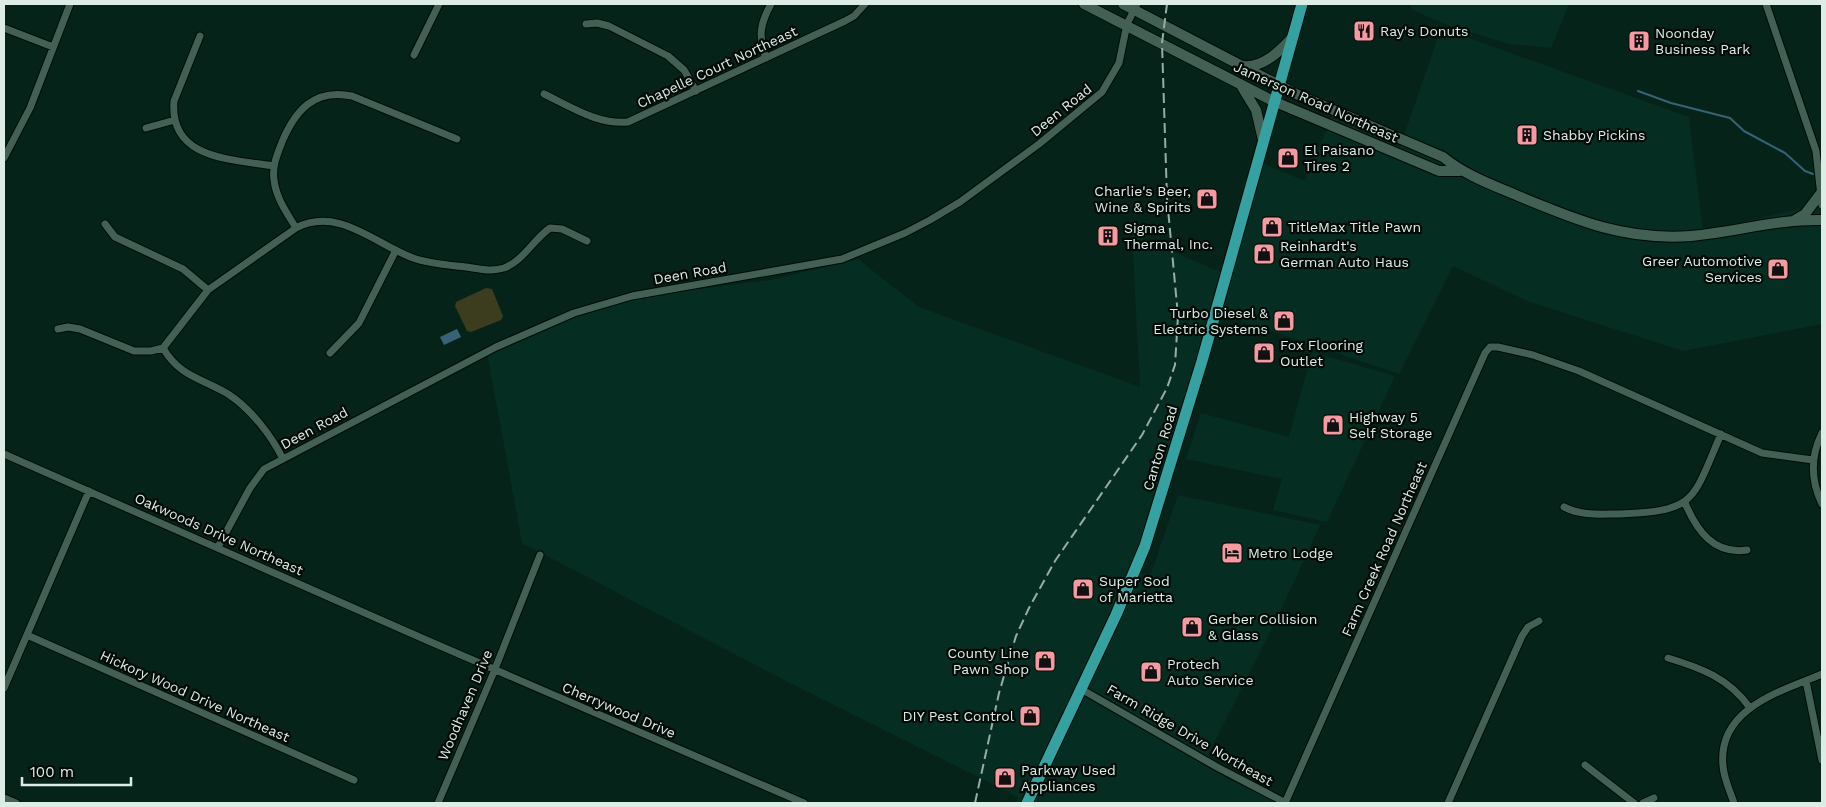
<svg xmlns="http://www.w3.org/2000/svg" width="1826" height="807" viewBox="0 0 1826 807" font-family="'Work Sans',sans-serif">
  <rect width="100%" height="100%" fill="#06231a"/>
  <path fill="#062d22" d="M1412,4H1569L1551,48L1509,44L1450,26L1410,9Z
    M1441,28L1689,117L1703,231L1822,204V324L1683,351L1527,301L1453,266L1399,374L1214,312L1136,572L1150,576L1178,495L1320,525L1281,610L1204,763L1226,778L1281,803H1016L1018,797L788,682L522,543L486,347L627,298L770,280L858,259L919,307L1140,387L1132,234L1222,273L1257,161L1305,181L1332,116L1400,147Z
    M1312,352L1395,376L1327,522L1273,510L1282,479L1186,459L1201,413L1289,437Z"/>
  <path fill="#3c3c1f" d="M486,288L492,289L503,316L501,320L471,332L467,331L455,306L456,302Z"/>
  <path fill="#376377" d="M457,329L461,337L444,345L440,337Z"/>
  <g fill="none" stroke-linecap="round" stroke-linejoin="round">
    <path stroke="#376377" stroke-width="2" d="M1638,91L1671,103L1730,118L1744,131L1785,153L1805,171L1813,174"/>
    <g stroke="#000b06" stroke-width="9">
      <path id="street" d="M1766,4L1816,151L1822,205
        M586,24L597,23L609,26L668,56L684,70L696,91
        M4,28L53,47
        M200,36L174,101C169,160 232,159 274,166
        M414,55L439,4
        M766,58C758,36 760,24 771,4
        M544,94C571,107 598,125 628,122L845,21L854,16L865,4
        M146,128L175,120
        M4,158L30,108L70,4
        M105,224L115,237L183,269L208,290
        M296,228C287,213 276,198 274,180C272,166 277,155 282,142C295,111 314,88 352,96L457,139
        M58,329L68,327L80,329L134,351H151L163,348L208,290L296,228C338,206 375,244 413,258C430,264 449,265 466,267C479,269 492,272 504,268C523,261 534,239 550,228L562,229L587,241
        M163,348C180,377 201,378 228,394C251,409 271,435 283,459
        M330,353L359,323L396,250
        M1822,433C1810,457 1811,481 1822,504
        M4,454L424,639L804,803
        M1685,503C1697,531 1714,555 1747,550
        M1564,507C1582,516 1600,514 1620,514C1697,511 1692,501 1721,434
        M218,547L250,488L264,469L496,347L574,313L632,296L842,259L905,233L930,220L960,202L1039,144L1102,92L1119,63L1127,24L1137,4
        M27,635L354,780
        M1668,658C1701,668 1729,678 1750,708
        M1806,681L1822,760
        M4,688L89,491
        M1081,689L1217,767L1286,803
        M1585,765L1634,803
        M4,798L16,803
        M438,803L493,674L540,555
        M1285,803L1485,353L1490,347H1498L1533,355L1579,371L1762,453L1813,460
        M1448,803L1522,636L1528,627L1539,621
        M1643,803L1654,798
        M1734,803C1730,791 1724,779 1723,766C1717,708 1782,691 1822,674"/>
    </g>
    <g stroke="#000b06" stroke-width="12">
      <path id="secondary" d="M1084,4L1273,101L1439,171H1460
        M1123,4L1296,94L1443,157C1465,175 1490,184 1516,195C1576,220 1625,241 1691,236C1736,232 1777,219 1822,220
        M1243,66C1263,68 1280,51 1292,38
        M1242,87L1256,110L1263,140
        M1795,220L1805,214L1821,193"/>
    </g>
    <g stroke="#000b06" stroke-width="13">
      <path id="primary" d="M1027,803L1116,615L1145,546L1202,361L1302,4"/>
    </g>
    <use href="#street" stroke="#436055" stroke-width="7"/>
    <use href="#secondary" stroke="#436055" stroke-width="10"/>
    <use href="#primary" stroke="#35a1a1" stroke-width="11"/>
    <path stroke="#98ada5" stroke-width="2" stroke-dasharray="10 5" stroke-linecap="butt" d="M975,803L999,693L1016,636L1029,608L1055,561L1142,435L1167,388L1175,365L1178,316L1167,198L1162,43L1167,4"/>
  </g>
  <defs>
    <g id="restaurant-square" transform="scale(1.125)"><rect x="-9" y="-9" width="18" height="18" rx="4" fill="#f49aa1" stroke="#020a06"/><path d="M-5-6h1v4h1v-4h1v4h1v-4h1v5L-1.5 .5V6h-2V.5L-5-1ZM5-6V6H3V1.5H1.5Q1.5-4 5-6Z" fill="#111"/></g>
    <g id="building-square" transform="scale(1.125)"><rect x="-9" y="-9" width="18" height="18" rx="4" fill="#f49aa1" stroke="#020a06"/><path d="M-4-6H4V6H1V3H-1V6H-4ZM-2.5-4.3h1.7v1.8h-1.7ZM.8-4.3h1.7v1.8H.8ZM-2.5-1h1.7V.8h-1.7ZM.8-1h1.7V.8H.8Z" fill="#111"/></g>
    <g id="shop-square" transform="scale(1.125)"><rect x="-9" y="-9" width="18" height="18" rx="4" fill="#f49aa1" stroke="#020a06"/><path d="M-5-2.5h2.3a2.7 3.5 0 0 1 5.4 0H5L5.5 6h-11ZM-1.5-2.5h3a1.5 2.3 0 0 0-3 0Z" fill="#111"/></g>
    <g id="hotel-square" transform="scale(1.125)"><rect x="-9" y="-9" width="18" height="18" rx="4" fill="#f49aa1" stroke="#020a06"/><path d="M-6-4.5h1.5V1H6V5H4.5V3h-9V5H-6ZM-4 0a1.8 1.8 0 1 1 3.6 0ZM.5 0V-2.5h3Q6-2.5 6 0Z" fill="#111"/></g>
  </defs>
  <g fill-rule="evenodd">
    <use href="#restaurant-square" x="1364" y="31"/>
    <use href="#building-square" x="1639" y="41"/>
    <use href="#building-square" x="1527" y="135"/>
    <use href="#shop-square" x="1288" y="158"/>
    <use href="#shop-square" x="1207" y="199"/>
    <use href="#shop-square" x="1272" y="227"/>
    <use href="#building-square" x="1108" y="236"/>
    <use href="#shop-square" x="1264" y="254"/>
    <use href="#shop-square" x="1778" y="269"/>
    <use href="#shop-square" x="1284" y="321"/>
    <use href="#shop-square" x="1264" y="353"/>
    <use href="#shop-square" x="1333" y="425"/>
    <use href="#hotel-square" x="1232" y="553"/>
    <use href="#shop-square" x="1083" y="589"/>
    <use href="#shop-square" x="1192" y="627"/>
    <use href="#shop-square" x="1045" y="661"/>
    <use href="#shop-square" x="1151" y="672"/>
    <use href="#shop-square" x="1030" y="716"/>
    <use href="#shop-square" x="1005" y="778"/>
  </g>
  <g text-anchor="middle" stroke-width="4.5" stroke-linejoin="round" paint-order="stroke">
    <g font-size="14" fill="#dcede6" stroke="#020a06" text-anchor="start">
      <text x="1380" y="36">Ray's Donuts</text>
      <text x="1655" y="38">Noonday<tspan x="1655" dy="16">Business Park</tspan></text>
      <text x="1543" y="140">Shabby Pickins</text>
      <text x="1304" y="155">El Paisano<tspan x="1304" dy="16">Tires 2</tspan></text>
      <text x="1191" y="196" text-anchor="end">Charlie's Beer,<tspan x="1191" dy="16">Wine &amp; Spirits</tspan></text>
      <text x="1288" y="232">TitleMax Title Pawn</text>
      <text x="1124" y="233">Sigma<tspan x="1124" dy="16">Thermal, Inc.</tspan></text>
      <text x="1280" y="251">Reinhardt's<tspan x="1280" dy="16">German Auto Haus</tspan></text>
      <text x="1762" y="266" text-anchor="end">Greer Automotive<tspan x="1762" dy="16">Services</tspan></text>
      <text x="1268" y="318" text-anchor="end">Turbo Diesel &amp;<tspan x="1268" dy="16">Electric Systems</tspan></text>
      <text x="1280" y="350">Fox Flooring<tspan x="1280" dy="16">Outlet</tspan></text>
      <text x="1349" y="422">Highway 5<tspan x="1349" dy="16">Self Storage</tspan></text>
      <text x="1248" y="558">Metro Lodge</text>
      <text x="1099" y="586">Super Sod<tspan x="1099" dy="16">of Marietta</tspan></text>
      <text x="1208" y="624">Gerber Collision<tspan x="1208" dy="16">&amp; Glass</tspan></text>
      <text x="1029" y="658" text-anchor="end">County Line<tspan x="1029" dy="16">Pawn Shop</tspan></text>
      <text x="1167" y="669">Protech<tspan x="1167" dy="16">Auto Service</tspan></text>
      <text x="1014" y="721" text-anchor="end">DIY Pest Control</text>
      <text x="1021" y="775">Parkway Used<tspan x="1021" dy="16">Appliances</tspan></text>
    </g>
    <g font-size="14" fill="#dcede6" stroke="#020a06">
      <text transform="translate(717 67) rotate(-25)" y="5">Chapelle Court Northeast</text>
      <text transform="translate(1316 102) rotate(24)" y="5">Jamerson Road Northeast</text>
      <text transform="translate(1061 110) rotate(-39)" y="5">Deen Road</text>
      <text transform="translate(690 273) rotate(-10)" y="5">Deen Road</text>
      <text transform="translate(314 428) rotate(-28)" y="5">Deen Road</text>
      <text transform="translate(1160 448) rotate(-73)" y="5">Canton Road</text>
      <text transform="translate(219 534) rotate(24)" y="5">Oakwoods Drive Northeast</text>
      <text transform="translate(1384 549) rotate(-66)" y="5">Farm Creek Road Northeast</text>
      <text transform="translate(195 696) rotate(24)" y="5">Hickory Wood Drive Northeast</text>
      <text transform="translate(465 705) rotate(-67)" y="5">Woodhaven Drive</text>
      <text transform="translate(619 710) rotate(23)" y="5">Cherrywood Drive</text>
      <text transform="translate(1190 735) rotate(30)" y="5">Farm Ridge Drive Northeast</text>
    </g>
  </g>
  <rect width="1826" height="807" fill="none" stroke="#dcede6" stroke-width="10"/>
  <path d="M22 777v8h109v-8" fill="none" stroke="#dcede6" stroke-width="2.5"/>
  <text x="30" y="777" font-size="15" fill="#dcede6" stroke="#020a06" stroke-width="4" paint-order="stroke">100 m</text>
</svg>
